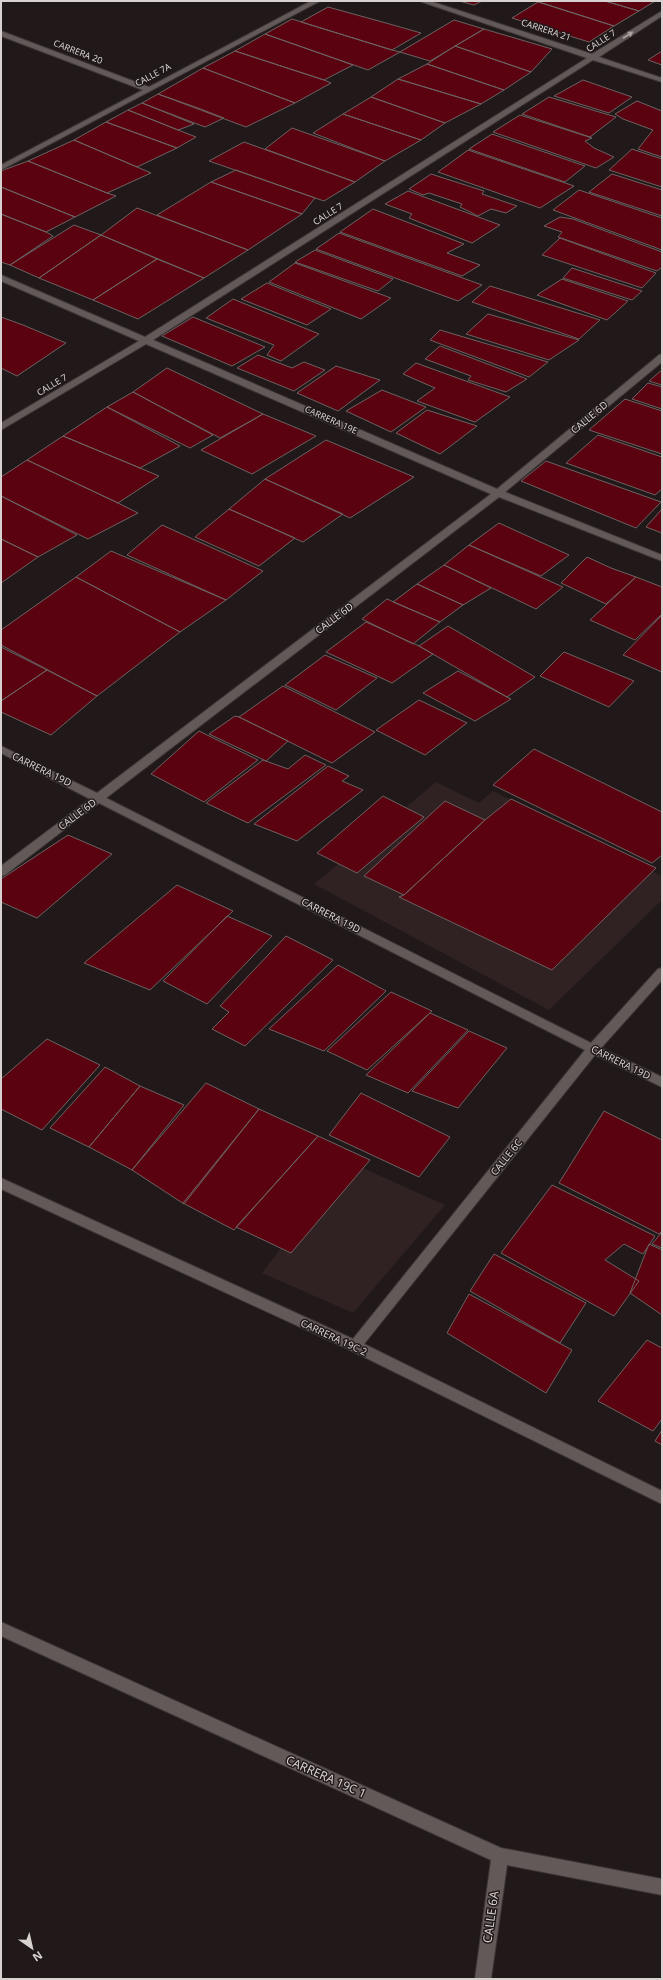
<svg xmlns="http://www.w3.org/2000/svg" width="663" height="1980" viewBox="0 0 663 1980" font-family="'Noto Sans',sans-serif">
  <rect width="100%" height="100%" fill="#211919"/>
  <path fill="#302222" d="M436,782L479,803L493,791L662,876V900L549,1010L314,884Z
    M347,1161L445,1205L353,1313L262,1273Z"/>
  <path fill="#5a0210" stroke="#6c6261" d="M459,1H482L474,5Z
    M536,1H605L639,11L614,26Z
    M605,1H655L639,11Z
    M538,2L614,26L589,42L512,18Z
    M328,7L386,23L421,33L392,50L301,22Z
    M292,19L392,50L400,52L368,70L265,34Z
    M454,20L484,29L430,61L400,52Z
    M484,29L552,49L531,72L455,46Z
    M265,34L353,65L324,80L235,51Z
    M455,46L531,72L504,90L427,64Z
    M235,51L324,80L331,83L295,103L203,68Z
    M662,51V65L648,60Z
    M427,64L504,90L481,104L398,79Z
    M203,68L295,103L246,127L158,94Z
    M398,79L481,104L445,123L371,97Z
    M583,80L632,97L609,113L554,96Z
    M158,94L198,108L224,118L205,127L142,103Z
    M371,97L445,123L421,140L343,114Z
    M549,97L616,117L590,137L522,114Z
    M637,101L662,111V157L638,149L653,130L623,119L615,114Z
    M142,103L194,124L178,130L128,110Z
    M128,110L178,130L196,137L177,148L106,122Z
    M343,114L421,140L385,161L313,133Z
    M520,115L592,138L585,141L594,148L614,157L596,168L493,132Z
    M106,122L177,148L137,167L74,140Z
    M292,128L385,161L355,182L265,149Z
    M492,134L585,166L565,182L469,149Z
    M74,140L151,173L107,193L28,161Z
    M244,142L355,182L324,201L209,161Z
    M632,149L662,159V187L609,170Z
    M468,150L574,186L540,208L438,172Z
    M28,161L107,193L116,196L75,217L1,187V171Z
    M236,170L315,198L302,214L211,182Z
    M431,174L484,191L482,194L517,206L506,213L491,209L478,216L460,207L462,204L429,193L423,195L409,189Z
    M612,174L662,190V216L589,192Z
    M211,182L302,214L248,250L157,215Z
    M1,187L75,217L46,232L1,214Z
    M579,190L662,218V250L553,210Z
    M408,191L500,225L472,243L409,218L412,214L385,204Z
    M137,208L248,250L204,278L101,235Z
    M373,209L464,244L447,253L480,265L462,276L340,232Z
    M1,214L46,232L53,236L10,265L1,262Z
    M560,217L573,219L662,252V267L657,271L558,237L562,232L544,226Z
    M74,225L101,235L39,278L10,265Z
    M339,233L482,285L458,301L316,249Z
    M101,235L157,259L93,300L39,278Z
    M560,238L656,273L642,288L542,255Z
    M315,250L393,279L378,291L295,262Z
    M157,259L204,278L138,319L93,300Z
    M295,263L391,298L361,319L269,282Z
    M572,268L642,291L632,300L563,278Z
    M562,279L628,301L607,320L537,295Z
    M267,283L331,309L307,325L241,299Z
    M490,286L600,320L579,339L472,302Z
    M233,299L319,334L281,361L267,355L274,345L206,318Z
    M488,314L579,340L549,360L466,334Z
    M1,317L23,325L66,343L17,376L1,368Z
    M193,317L265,347L232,366L162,336Z
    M440,330L548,362L529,377L430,340Z
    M440,346L527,379L506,392L468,380L471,376L425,359Z
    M258,355L292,368L304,362L325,370L294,391L237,368Z
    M416,363L510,397L475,422L417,401L435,388L403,374Z
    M336,366L380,380L338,411L297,393Z
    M167,368L263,414L220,438L133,392Z
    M662,370V385L649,381Z
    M648,383L662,387V409L632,399Z
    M382,390L426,407L391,432L346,411Z
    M133,392L213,435L190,448L107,407Z
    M625,399L662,411V454L589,430Z
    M107,407L180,446L140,468L63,436Z
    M427,410L477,426L440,454L396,433Z
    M263,414L316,436L252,474L201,450Z
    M598,435L662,457V489L655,495L566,463Z
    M63,436L140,468L159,476L118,503L27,460Z
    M326,440L414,477L350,518L265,479Z
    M27,460L118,503L138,513L88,539L1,496V477Z
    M546,461L661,502L636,528L521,481Z
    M265,479L343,514L303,542L229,509Z
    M1,496L77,535L38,557L1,539Z
    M229,509L295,538L259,566L195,537Z
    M662,509V533L646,527Z
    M499,523L569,555L541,576L469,545Z
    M162,525L263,571L226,600L127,555Z
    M1,539L38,557L1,583Z
    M469,545L563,587L536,609L444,565Z
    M111,551L226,600L180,632L76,577Z
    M587,557L611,568L636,577L606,604L561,583Z
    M444,565L491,588L463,605L417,584Z
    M76,577L180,632L97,696L1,645V630Z
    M636,577L662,587V614L635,640L590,620Z
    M417,584L463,605L440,622L393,602Z
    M387,599L440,622L413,644L362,619Z
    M662,615V672L623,655Z
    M366,622L419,646L433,654L392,683L326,652Z
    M448,626L535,677L507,697L419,646Z
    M1,647L47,670L1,701Z
    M564,652L634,681L609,707L540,676Z
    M325,655L377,678L336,710L285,685Z
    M47,670L97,696L51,735L1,712V701Z
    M458,671L507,697L511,699L475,721L423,693Z
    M283,686L375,732L332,763L239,717Z
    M419,700L467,723L425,755L376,730Z
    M235,716L239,717L288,741L266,761L209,734Z
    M199,731L258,760L204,802L151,774Z
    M534,749L662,812V855L652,863L493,785Z
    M305,755L326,765L248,823L206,803L263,760L288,769Z
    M328,766L349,776L342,781L363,790L297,841L254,824Z
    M383,796L424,817L357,873L317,853Z
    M511,799L656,868L552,970L399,897L404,895L485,820Z
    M445,801L485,820L404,895L364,876Z
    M68,835L112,854L37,918L1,902V879Z
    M177,885L233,911L150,990L84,963Z
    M227,916L272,936L207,1004L163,981Z
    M286,936L333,960L245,1046L212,1029L229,1012L220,1006Z
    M338,965L386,991L324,1051L269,1029Z
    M391,992L432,1011L367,1070L327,1051Z
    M430,1013L468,1030L408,1093L366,1075Z
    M469,1031L507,1048L458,1108L412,1091Z
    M47,1039L100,1065L42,1130L1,1109V1079Z
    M105,1067L140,1086L89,1147L50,1128Z
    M206,1083L259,1109L184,1204L132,1170Z
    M140,1086L184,1105L132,1170L89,1147Z
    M361,1093L450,1137L419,1177L329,1135Z
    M259,1109L318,1136L234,1230L183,1203Z
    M604,1111L662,1140V1231L659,1234L559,1183Z
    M318,1136L370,1160L291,1253L236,1227Z
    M552,1185L655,1236L643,1254L624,1244L605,1260L639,1281L614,1316L501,1253Z
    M662,1232V1248L652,1244Z
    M649,1244L662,1250V1315L630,1293Z
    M494,1254L586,1303L560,1343L470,1291Z
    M469,1294L572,1350L546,1393L447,1333Z
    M647,1340L662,1348V1419L653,1431L598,1401Z
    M662,1430V1445L655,1441Z"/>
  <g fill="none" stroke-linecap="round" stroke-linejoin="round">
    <g stroke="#3c3636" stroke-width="2">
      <path id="minor" d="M311,1H320L1,170V165L143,90L1,36V31L149,87Z
        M419,1H430L592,54L662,11V16L599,57L662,78V82L593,60L153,340L497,489L659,355L662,354V362L505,492L662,555V561L499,497L106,798L591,1043L658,969L662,968V980L601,1048L662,1077V1087L595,1055L364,1344L662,1491V1504L350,1350L1,1189V1178L353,1339L585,1050L99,803L5,875L1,876V866L90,799L1,753V746L97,793L491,494L146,344L1,430V423L139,341L1,281V275L145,337L587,58Z
        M1,1622L501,1848L662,1879V1895L507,1865L491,1979H475L491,1860L1,1636Z"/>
    </g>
    <use href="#minor" fill="#635958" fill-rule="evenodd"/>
  </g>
  <defs><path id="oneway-solid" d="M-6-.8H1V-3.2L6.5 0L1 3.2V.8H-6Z"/></defs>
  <use fill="#a9a1a0" href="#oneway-solid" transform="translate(628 35) rotate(-33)"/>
  <g text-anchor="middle" stroke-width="3" stroke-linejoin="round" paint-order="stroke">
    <g font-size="9" fill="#d7d1d0" stroke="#211919">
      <text transform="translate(546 30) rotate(18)" y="3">CARRERA 21</text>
      <text transform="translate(601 41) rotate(-33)" y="3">CALLE 7</text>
      <text transform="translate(78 52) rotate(21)" y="3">CARRERA 20</text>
      <text transform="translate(153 75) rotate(-28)" y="3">CALLE 7A</text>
      <text transform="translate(328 214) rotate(-32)" y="3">CALLE 7</text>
      <text transform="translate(52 385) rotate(-31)" y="3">CALLE 7</text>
      <text transform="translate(331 420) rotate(24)" y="3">CARRERA 19E</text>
    </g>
    <g font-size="10" fill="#d7d1d0" stroke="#211919">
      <text transform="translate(589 417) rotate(-40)" y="4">CALLE 6D</text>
      <text transform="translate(334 618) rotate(-37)" y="4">CALLE 6D</text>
      <text transform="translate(42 769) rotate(26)" y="4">CARRERA 19D</text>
      <text transform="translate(77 814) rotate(-37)" y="4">CALLE 6D</text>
      <text transform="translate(331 915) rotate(27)" y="4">CARRERA 19D</text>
      <text transform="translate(621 1062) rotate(26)" y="4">CARRERA 19D</text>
      <text transform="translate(506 1157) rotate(-51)" y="4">CALLE 6C</text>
      <text transform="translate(334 1337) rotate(25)" y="4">CARRERA 19C 2</text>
    </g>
    <g font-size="12" fill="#d7d1d0" stroke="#211919">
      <text transform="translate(326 1777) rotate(24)" y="4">CARRERA 19C 1</text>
      <text transform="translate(491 1917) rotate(-82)" y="4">CALLE 6A</text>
    </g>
  </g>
  <rect width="663" height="1980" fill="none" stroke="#d7d1d0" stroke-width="4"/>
  <g transform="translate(32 1948) rotate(146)" stroke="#211919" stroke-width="3" paint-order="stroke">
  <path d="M0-3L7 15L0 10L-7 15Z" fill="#d7d1d0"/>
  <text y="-6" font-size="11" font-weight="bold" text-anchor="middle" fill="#d7d1d0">N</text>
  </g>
</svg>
